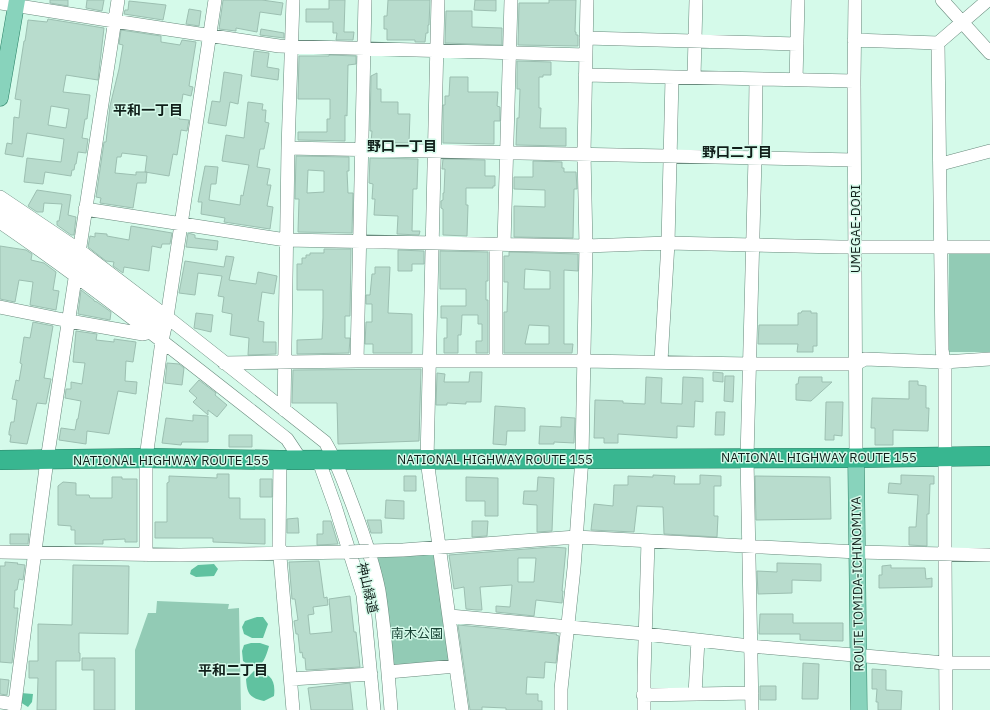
<svg xmlns="http://www.w3.org/2000/svg" width="990" height="710" viewBox="0 0 990 710" font-family="'IBM Plex Sans','Noto Sans JP',sans-serif">
  <rect width="100%" height="100%" fill="#d5faea"/>
  <path fill="#92cbb5" d="M990,253V352H948L949,254Z
    M438,550L454,664L389,670L372,554Z
    M157,601L229,604L228,609L239,608L241,710H135V650L148,613H156Z"/>
  <path fill="#60c2a0" d="M214,564L218,569L214,576L196,577L190,574L191,570L198,565Z
    M257,617H263L268,624L263,638H252L244,634L242,627L245,621Z
    M251,643H260L269,646C265,661 259,675 243,661L242,651L244,645Z
    M254,671C270,673 276,679 274,696L264,701C249,698 247,693 246,679Z
    M21,693L33,694L32,702L28,707L20,702Z"/>
  <path fill="#b8dccd" stroke="#9cbfb1" fill-rule="evenodd" d="M50,0H68V6L50,3Z
    M87,0H104L102,11L86,8Z
    M223,0H262L283,3L281,15L260,12L257,32L236,28V31L219,29Z
    M329,0H345L344,32H354L353,40H336L337,33H333V22H306V9H329Z
    M388,0H430L429,25H428V33H426L425,42H415V40H387V29H384V16H387Z
    M475,0H496V11L474,10Z
    M549,0H576L575,32H576V35H578V46L518,45L519,3H549Z
    M129,1L166,5L163,20L124,14L125,10H128Z
    M189,9L201,11L199,26L186,24Z
    M446,11H472V27L502,28V45L445,43Z
    M48,19L104,28L98,80L66,75L63,92L90,95L87,119H85L82,138L88,139L86,153L78,152L76,164H75L74,170H72L71,176L45,172L43,184L24,182L27,158L61,162L64,139L27,133L23,157L5,154L7,143L12,144L14,117L19,118L21,100L15,99L24,41H25L28,20L47,22ZM51,106L69,109L66,128L48,125Z
    M261,29L284,33V38L260,35Z
    M121,30L161,36V42L180,45L182,40L196,42L189,86L193,87L191,96L183,94L179,119L189,120L187,131L181,130L177,155L173,154L169,176L145,172L147,156L122,153L121,157H117L115,173L136,175V172H147L146,183H137L133,208L100,203L101,198L96,197L104,142H106L110,106L119,69L123,45L119,44Z
    M254,51L269,53L267,67L279,69L278,80L251,76Z
    M329,55L356,56V64L348,65L347,116L345,115V141L298,140V132H327V119H330V99H298L299,56H329Z
    M517,61L551,62V75H543V77H539V108H541L540,128H566V146L516,145L517,118H519L520,89H517Z
    M224,72L242,75L238,104L230,102L226,126L208,123L212,101L220,102Z
    M377,73V89H381V102H398V114H410L409,143L371,142L372,131H370L371,76Z
    M450,77H468V92H498L497,106L500,107V121H494V144L443,143V105H445V96H449Z
    M248,102L263,104L262,110H266L265,122L269,123L264,149H260L257,167L270,169L267,185H271L267,206L273,207L270,229L224,222L225,218L201,214L202,202H198L205,166L218,167L216,184H211L209,200L240,205L241,195L243,196L249,165L222,161L226,135L244,138Z
    M296,156L349,157V171H347L348,193H353L352,233L298,232L299,199H295ZM308,170L324,171V192L307,193Z
    M370,158L418,159L417,189H413L412,231H420L419,235L397,234L398,216L374,215L375,199H372L373,184L369,183Z
    M443,159L485,160V176H495V186H493V188H466V205H468L467,236L443,235V209L441,208V201L443,200V193H444L445,169H442Z
    M533,161L562,162V168H564V172H576L577,189H574L573,238L514,237V206L545,207V190L514,189V177H533Z
    M37,190L71,195L68,215L76,217L74,235H71L57,225V221H59L62,204L44,203L43,212H37L28,206Z
    M131,226L172,233L170,244H162L161,248L152,246L149,271L124,267L123,273L113,266L114,262L106,261L88,247L90,236L95,237V233L107,234V236L129,240Z
    M188,233L195,235V238L218,241L217,250L186,247Z
    M0,246L26,250L32,254L31,260L44,263L56,272L53,290L59,291L56,310L30,305L33,282L19,280L15,302L0,299Z
    M324,249H351L350,316H345V338H350L349,353L297,354V340L322,339L323,318V290H297V264H302V258H306V255H310V253H324Z
    M398,250L424,251V264H412V271H398Z
    M440,251L488,252V281H486V300H488V353H476V341H482V324H478V315H462L461,335H458V353H444V338H447V318H441V306H466V289H440Z
    M509,252L578,254V271L564,270V344H573L572,353H504V312H507L508,282H504V256H509ZM525,269L550,271V289H524ZM529,325L549,326V344H525Z
    M226,256L234,257L229,280L256,284L258,272L277,276L274,294L262,292L258,321L264,322L263,342H276V354L248,355L249,338L230,335L232,314L222,312L224,297L218,296L222,276L198,273L195,295L179,293L185,261L224,267Z
    M375,267H390L388,313L412,314V353H373V344H365L366,322H372V304H366V295H370L372,274H375Z
    M81,290L94,300V301L97,302L111,312L110,320L78,314Z
    M802,311H811V313H817V346H813V352H797L798,344H758L759,325H798V313H801Z
    M196,313L213,315L211,332L194,328Z
    M33,322L53,326L44,378L51,379L46,404L37,403L27,444L10,442L11,435H9V432L11,422H14L17,400L12,399L16,380L19,381L22,364L20,363L24,337L30,338Z
    M76,331L97,334L96,340L114,342V339L136,342L133,362L126,361L125,381L137,382L136,394L118,391L109,434L87,431L86,444L59,440L61,428L75,430L77,419H78L81,401L65,398L66,389H71V382L82,384L85,363L73,362Z
    M167,363L179,364L184,368L182,385L165,383Z
    M421,369L419,441L338,444L337,403H292L293,370Z
    M470,372H482L481,402H466V404L447,403V405H436L437,373L445,374L444,382H469Z
    M713,372L723,373V382L713,381Z
    M725,376H734L733,402L724,401Z
    M646,377L662,378L661,403L682,404L683,377L703,378V402L695,401L694,427L677,426V438L618,434V443H604V438H594L595,400L623,401V403L645,404Z
    M799,377H822V382H832L811,401L796,400V384H798Z
    M199,380L216,393L215,395L227,405L217,417L208,410V415L193,402L197,398L189,391Z
    M909,381H918V385L926,386V408H929L928,431L893,430V445H875V428H871L872,398L909,399Z
    M826,402H843L842,436L834,435V440H825Z
    M495,406L525,408V431H507L506,445L493,444Z
    M716,412H725L724,435H715Z
    M193,415L208,416V442H182L181,445L162,443L166,418L193,421Z
    M561,417L575,418L574,443L554,442V444H539L540,426L561,427Z
    M229,435H252V447H229Z
    M217,474H229V498H240V519H265V544L213,542V538H155V522H167V483L169,482V476L217,478Z
    M653,475L675,476L674,484H700V475L721,476V486H714V516H718L717,537L664,534L663,507L637,506L634,532L591,530L594,504L613,506L614,485H628V476L653,477Z
    M901,475L934,476V484H930L929,514H927V546L909,545V527H916L918,495L888,493L889,483L901,484Z
    M404,476H416V491H404Z
    M755,476L830,477L831,519L756,520Z
    M112,477H122V479H137V542H125V539L103,540V544H75V530H71V526L58,525V486L63,482L76,483V495H89L90,498H112Z
    M466,477L498,478V516H485V501H466Z
    M538,477L554,478L552,531L537,532V505L523,504L524,491H537Z
    M260,479H272V497H260Z
    M386,500L404,501V519L385,518Z
    M298,518L299,533H287V519Z
    M367,520H381L382,533H371Z
    M323,521H331L338,544L317,545V534H323Z
    M472,521H488L487,536L472,537Z
    M10,534H29L28,544H10Z
    M552,547L566,548L562,591H563L562,603L536,600L534,616L496,612V606L510,607L512,585L480,587L482,610H477L466,609L464,587L454,589L449,555ZM518,558H536L534,582H518Z
    M319,561L324,598L327,597L328,605L313,607L314,614L308,615L310,634L332,632L329,599L350,596L354,632H356L360,667L306,670L305,658H303L302,652L300,653L298,634H296L294,621L298,620L295,599H292L289,562Z
    M5,562L18,563L17,564L25,565L23,580L19,579L17,590H15L14,608H18L12,663L0,662V566H5Z
    M777,563L821,564V581L792,580V593L758,594L757,571L777,572Z
    M73,565L129,566L128,634L79,633V653H80V661H56V710H37L38,678H29V661H38V624L72,625Z
    M891,565V568H925L926,579L932,578V587L879,588V575H882V566Z
    M760,614H793V623H843V641L800,640V634H759Z
    M458,625L557,634L556,635L559,636L556,663L545,662L544,678L527,677L526,694H538V701H542V710H506V708L482,707V710H470Z
    M82,658H115V710H94V670H82Z
    M803,663L819,664L818,699H802Z
    M872,669L886,670V690L902,691L901,710H878V702H876L877,689H872Z
    M0,679L9,680L7,695L0,694Z
    M350,683L353,710H311L308,688Z
    M760,686H776V700H760Z"/>
  <g fill="none" stroke-linecap="round" stroke-linejoin="round">
    <g stroke="#698a7d" stroke-width="14">
      <path id="minor" d="M438,0L427,460L462,710
        M855,0L854,81L856,458
        M942,0L990,53
        M0,3L114,21L279,46L586,55
        M586,38L797,44
        M854,40L938,43
        M585,75L854,81
        M694,77L696,0
        M796,80L798,0
        M288,148L854,160
        M941,164L990,151
        M0,197L79,250L167,317L325,442C337,462 343,480 351,501C362,530 373,560 379,591C385,630 388,671 391,710
        M85,209L286,240L586,246L668,243L840,247H990
        M0,210L68,257L165,328
        M0,222C99,290 193,365 287,439L301,460
        M496,244V361
        M504,244L511,0
        M0,307L69,321L143,334L152,332
        M357,361L365,0
        M661,361L668,243L672,78
        M224,363L357,361H584L750,364H856L865,359L944,362L990,359
        M284,410L288,148L293,0
        M280,460L279,545L293,710
        M315,460L321,467L335,506L363,595L374,710
        M369,551L403,550L576,537L857,552L990,555
        M0,552L180,555L349,552
        M146,555V458L162,341L167,317L215,0
        M450,616L645,634L750,646L945,663H990
        M388,672L456,666
        M291,679L371,674
        M695,694L698,640
        M643,695L752,693
        M0,702L15,704
        M14,710L47,460L118,0
        M561,710V689L574,568L582,458L586,246L584,153L587,0
        M644,710V675L648,541
        M752,710L747,458L755,158L756,79
        M946,710L945,555V367L942,350L938,43L988,0"/>
    </g>
    <g stroke="#2a8166" stroke-width="17">
      <path id="major" d="M0,98L17,0
        M856,458L859,710"/>
    </g>
    <g stroke="#2a8166" stroke-width="20">
      <path id="highway" d="M0,460L146,458L280,460L856,458L990,456"/>
    </g>
    <use href="#minor" stroke="#fff" stroke-width="13"/>
    <use href="#major" stroke="#88d3bc" stroke-width="16"/>
    <use href="#highway" stroke="#38b690" stroke-width="19"/>
    <g stroke="#698a7d" stroke-width="14" stroke-linecap="butt">
      <path id="minor-bridge" d="M349,552L369,551"/>
    </g>
    <use href="#minor-bridge" stroke="#fff" stroke-width="13"/>
  </g>
  <g text-anchor="middle" stroke-width="3" stroke-linejoin="round" paint-order="stroke">
    <g font-size="13" fill="#101e19" stroke="#d5faea">
      <text transform="translate(855 229) rotate(-90)" y="5">UMEGAE-DORI</text>
      <text x="819" y="462">NATIONAL HIGHWAY ROUTE 155</text>
      <text x="495" y="464">NATIONAL HIGHWAY ROUTE 155</text>
      <text x="171" y="465">NATIONAL HIGHWAY ROUTE 155</text>
      <text transform="translate(857 584) rotate(-91)" y="5">ROUTE TOMIDA-ICHINOMIYA</text>
      <text transform="translate(368 588) rotate(77)" y="5">神山緑道</text>
    </g>
    <g font-size="13" fill="#194335" stroke="#d5faea">
      <text x="417" y="638">南木公園</text>
    </g>
    <g font-size="14" font-weight="bold" fill="#101e19" stroke="#d5faea">
      <text x="148" y="115">平和一丁目</text>
      <text x="402" y="151">野口一丁目</text>
      <text x="737" y="157">野口二丁目</text>
      <text x="233" y="675">平和二丁目</text>
    </g>
  </g>
</svg>
